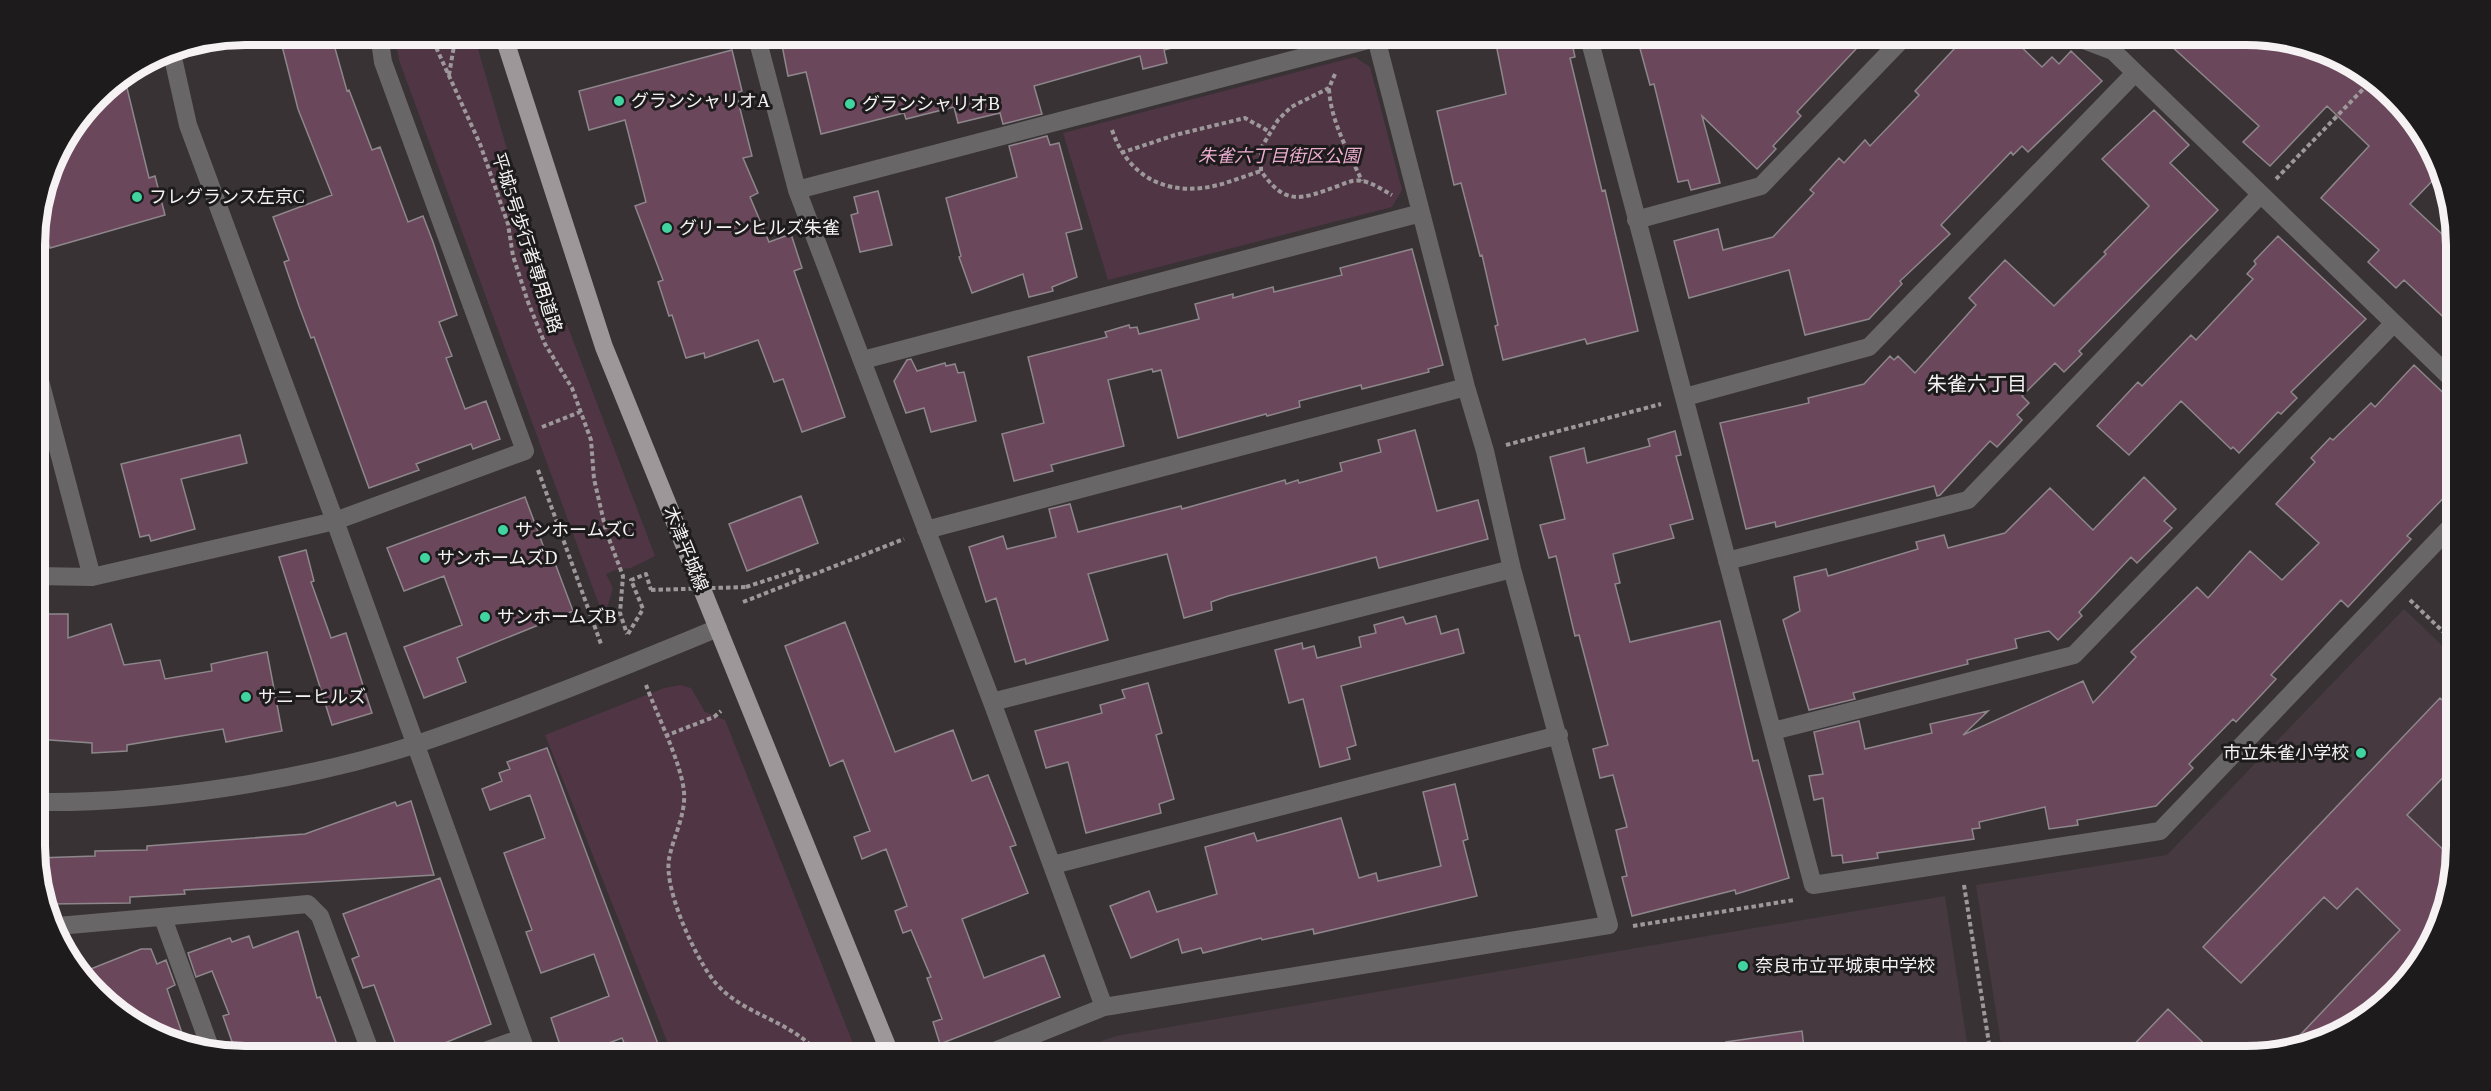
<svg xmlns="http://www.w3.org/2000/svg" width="2491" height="1091" viewBox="0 0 2491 1091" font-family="'Times New Roman','Noto Sans JP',serif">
  <rect width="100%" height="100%" fill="#383235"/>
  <path fill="#463a40" d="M2404,609L2456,659V846L2441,926L2374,1013L2314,1045L2259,1056H2003L1976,885L2167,855Z
    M1945,896L1969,1056H1059L1116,1036Z"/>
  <path fill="#503544" d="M395,35H474L528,222L655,556L631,568L615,570L606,574L613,588L606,611L608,629L399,60Z
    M1355,57L1370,67L1402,190L1392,207L1108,280L1063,133Z
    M680,685L691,688L705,712L725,720L858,1056H673L545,735L664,688Z"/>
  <path fill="#6a475b" stroke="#8d868a" stroke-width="1.5" d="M279,34H331L347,91L349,90L372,150L380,147L408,222L423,216L433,242L457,315L439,322L452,356L446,358L465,409L486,401L500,439L473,449L471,444L416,464L419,470L369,488L314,337L311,338L299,306L284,262L289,260L273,217L332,195L298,109Z
    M807,34H1192L1193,43L1164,50L1167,63L1143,69L1140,56L1034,86L1042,114L1003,124L1000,113L958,123L954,107L906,119L904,113L821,134L806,72L788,76L781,40Z
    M1494,34H1570L1575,57L1570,58L1602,191L1605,190L1638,331L1587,344L1585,339L1503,360L1495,326L1498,325L1482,255L1480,256L1461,183L1454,185L1437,111L1506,94Z
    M1636,34H1870L1797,112L1801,116L1773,146L1776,149L1757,169L1702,116L1720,183L1691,190L1688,180L1678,182L1654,84L1650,85Z
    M1968,34H2008L2042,67L2052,57L2059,64L2071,51L2102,81L2028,152L2022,146L2013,155L2011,152L1941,225L1950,234L1900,281L1902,284L1869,319L1805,335L1789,270L1689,298L1674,241L1718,229L1723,250L1773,237L1814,193L1810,190L1839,158L1844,163L1865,140L1870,146L1919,95L1915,91Z
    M2158,34H2246L2326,50L2413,117L2437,176L2410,204L2442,234L2455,221V328L2404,280L2396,288L2368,262L2379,250L2321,198L2369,146L2327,106L2270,166L2243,142L2259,126Z
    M732,50L742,91L736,93L752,156L743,158L758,193L750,197L769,242L791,234L802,268L794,271L845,417L802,432L783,379L774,382L758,340L705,358L704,353L686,358L672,315L669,316L658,282L663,280L635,206L646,202L625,120L589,130L579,91Z
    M124,76L149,178L155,176L165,215L50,248L40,211L56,152L106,87Z
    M2154,110L2189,145L2170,163L2218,210L2079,351L2082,354L2064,372L2055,363L2022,396L2029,403L2017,415L2022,420L1997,447L1990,441L1940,495L1937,496L1934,486L1776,527L1775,522L1746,529L1720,423L1809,403L1808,398L1864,384L1890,356L1894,360L1898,356L1915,373L1976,305L1969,298L2005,260L2054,306L2106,254L2104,252L2149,206L2102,159Z
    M1047,136L1050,145L1059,143L1082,229L1066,233L1077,277L1052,287L1053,291L1029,297L1023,274L972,293L959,257L961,256L946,198L1017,177L1009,146Z
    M878,191L892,245L860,252L851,215L858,213L854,197Z
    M2278,236L2366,319L2291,392L2297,398L2281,414L2278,412L2239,453L2233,447L2231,449L2181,401L2129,455L2097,426L2138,382L2142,386L2191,335L2196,340L2253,279L2247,274L2256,264L2254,261Z
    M1412,249L1443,365L1428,369L1429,372L1362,389L1361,385L1299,401L1300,407L1267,416L1266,414L1178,438L1161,370L1153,372L1152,369L1108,380L1124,446L1051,465L1053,471L1014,481L1002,434L1044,423L1028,357L1107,337L1105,332L1129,325L1130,328L1137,327L1139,334L1199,319L1195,304L1233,294V298L1273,287L1274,292L1342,275L1340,268Z
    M911,359L917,371L945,363L946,366L955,364L958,373L964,372L976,421L931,432L924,408L906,413L894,381L907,360Z
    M2414,365L2455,404V486L2407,536L2411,539L2348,607L2341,600L2271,675L2276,679L2236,722L2233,719L2189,764L2193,768L2156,806L2077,820L2078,825L2049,829L2045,807L1979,822L1980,828L1972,829L1974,839L1877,853L1878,858L1843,863L1842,855L1832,856L1823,798L1814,800L1809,776L1823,774L1814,732L1859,721L1865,749L1932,733L1930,724L1988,711L1963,735L2083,681L2093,703L2136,657L2131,652L2197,587L2208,598L2250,551L2282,580L2319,543L2276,504L2315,462L2311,458L2330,438L2333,440L2371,403L2375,407Z
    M1415,430L1437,511L1478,500L1488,539L1379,568L1376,557L1335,568L1228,596L1211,602L1212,610L1184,618L1167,554L1088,574L1108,640L1026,664L1025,659L1015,662L996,598L986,602L969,547L1003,536L1007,549L1056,537L1049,509L1070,504L1078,532L1181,506L1182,509L1285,480L1286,484L1298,480L1299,483L1342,471L1340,463L1381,452L1378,440Z
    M1675,431L1681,455L1676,456L1693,519L1670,525L1674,538L1613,554L1620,583L1615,584L1630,642L1720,621L1753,761L1758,760L1789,878L1736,894L1735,890L1632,916L1622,877L1627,876L1616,830L1627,827L1613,775L1600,778L1593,749L1608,745L1579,635L1575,636L1556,556L1549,558L1540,525L1565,519L1550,457L1584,448L1587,463L1650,446L1648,439Z
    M240,435L247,463L181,479L195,529L151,541L149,535L140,537L121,464Z
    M2144,477L2176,509L2164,521L2172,528L2137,563L2131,557L2079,612L2082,616L2058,640L2049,631L2015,639L2017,648L1967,660L1968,664L1853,693L1855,699L1809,710L1783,620L1800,611L1794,577L1826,569L1828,576L1918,549L1916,542L1944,535L1948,548L2005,533L2050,488L2093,530Z
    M801,496L818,543L747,571L729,524Z
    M525,497L550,564L555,563L573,611L457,658L466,682L424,698L404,647L462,625L444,576L404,591L387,548Z
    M306,550L314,581L311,582L331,638L346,633L372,713L332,725L279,557Z
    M36,614H68V638L111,624L124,665L160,660L165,679L212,671L211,664L267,652L282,731L226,742L223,729L127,745V751L92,753V743L36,739Z
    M1436,616L1441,634L1458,629L1464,653L1341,686L1356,745L1347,748L1350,759L1320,767L1303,699L1289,703L1275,650L1302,643L1303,649L1314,646L1317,658L1361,647L1359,637L1376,633L1374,625L1403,617L1406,624Z
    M845,622L895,752L953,730L972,781L988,775L1016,845L1010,847L1028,893L962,919L984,978L1044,955L1060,997L940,1044L933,1022L942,1019L927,978L931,977L911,930L903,933L895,911L907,906L886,849L862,859L854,837L870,831L843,760L830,766L785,646Z
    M1148,683L1162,733L1156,735L1174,799L1159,804L1161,813L1086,833L1068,762L1046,768L1035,731L1102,713L1100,705L1125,698L1122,690Z
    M2440,698L2456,713V764L2407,815L2454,860L2441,926L2374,1013L2314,1045L2285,1051L2400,930L2357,888L2337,909L2324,897L2241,983L2203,947Z
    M547,748L658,1044L629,1055L622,1038L580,1054L576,1043L561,1048L551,1018L609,996L594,954L541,973L526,932L532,930L504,853L545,838L530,795L490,810L482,789L502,781L499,773L510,769L507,762Z
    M1455,784L1468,839L1463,841L1477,896L1314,934L1313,929L1262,940L1261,938L1203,953L1201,948L1182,953L1178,939L1131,958L1110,906L1149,891L1157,912L1217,894L1205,847L1254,833L1257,841L1341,818L1359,878L1376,873L1378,881L1441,866L1423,792Z
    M411,801L434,875L184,890L185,894L130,897V903L49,904L37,875V858L95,856V851L147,850V846L305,834L395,802L397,806Z
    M440,878L491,1024L413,1056H400L374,985L363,988L352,959L359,956L343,914Z
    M298,931L317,998L320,997L341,1056H250L246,1046L235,1050L223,1016L229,1014L212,971L196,977L188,953L230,938L232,942L249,936L253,948Z
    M141,949H151L157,964L166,960L175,985L167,989L186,1045L165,1041L78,974Z
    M2168,1009L2217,1056H2123Z
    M1802,1031L1805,1056H1727L1726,1042Z"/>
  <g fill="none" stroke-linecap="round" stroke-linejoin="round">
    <path stroke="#9d989a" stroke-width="4" stroke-dasharray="4.5 3" stroke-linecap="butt" d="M430,34L480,144L508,224L513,256L528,302L545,344L572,388L591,440L594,479L606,531L623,576L620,613L627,634
      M1335,74L1329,88L1291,107L1278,120L1261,148V171C1286,207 1301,199 1338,186C1346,183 1353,179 1362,181C1371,182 1383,190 1392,195
      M449,75L456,34
      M1329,89C1331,122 1348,151 1362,181
      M1112,130C1126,171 1158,193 1202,188C1221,186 1242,177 1261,171
      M1121,153L1175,135L1245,118L1270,132
      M2276,179L2369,83
      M542,427L580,412
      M1506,445L1661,404
      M538,470L601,644
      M746,587L798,570L802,579
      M2410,600L2456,644
      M743,602L904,539
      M628,634L643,609L631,580L646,574L651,590
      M646,685C657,715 681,762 684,792C686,815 673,837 669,859C664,889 693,952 711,977C738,1016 792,1018 820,1056
      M665,736L714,717L721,711
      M1964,885L1991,1056
      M1633,926L1794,900"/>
    <path stroke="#696668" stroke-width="18" d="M756,34L797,190L992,702L1104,1007
      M1588,34L1813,885L2160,831L2456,521
      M2068,34L2113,51L2455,382
      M171,49L188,125L335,521L528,1056
      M797,190L1391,34
      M1636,220L1761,186L1907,34
      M863,360L1421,213
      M35,362L92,577
      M1685,397L1869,347L2135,73
      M926,530L1466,387
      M1727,561L1968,500L2261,194
      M36,576L92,577L335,521L525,451L383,62L379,34
      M992,702L1512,569
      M1773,731L2074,655L2394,323
      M36,802C153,804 306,780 417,744C518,710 619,669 718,628
      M1053,865L1559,735
      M163,918L211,1050
      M58,926L308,904L320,916L372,1056
      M471,1056L521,1038
      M982,1056L1104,1007L1609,925L1512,569L1485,451L1466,387L1376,38"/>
    <path stroke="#9d979a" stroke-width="18" d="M503,34L604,347L891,1056"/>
    <path stroke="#9d989a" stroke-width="4" stroke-dasharray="4.5 3" stroke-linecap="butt" d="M651,590L746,587"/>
  </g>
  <g fill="#42d4a0" stroke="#1d1b1c" stroke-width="2">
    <circle cx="619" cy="101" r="6"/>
    <circle cx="850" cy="104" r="6"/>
    <circle cx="137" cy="197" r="6"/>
    <circle cx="667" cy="228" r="6"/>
    <circle cx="503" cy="530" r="6"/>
    <circle cx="425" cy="558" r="6"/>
    <circle cx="485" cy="617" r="6"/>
    <circle cx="246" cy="697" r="6"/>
    <circle cx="2361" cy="753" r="6"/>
    <circle cx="1743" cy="966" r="6"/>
  </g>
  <g text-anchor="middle" stroke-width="6" stroke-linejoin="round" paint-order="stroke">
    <g font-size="18" fill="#f6f2f4" stroke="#1d1b1c" text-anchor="start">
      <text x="631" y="107">グランシャリオA</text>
      <text x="862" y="110">グランシャリオB</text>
      <text x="149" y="203">フレグランス左京C</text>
      <text x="679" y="234">グリーンヒルズ朱雀</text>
      <text x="515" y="536">サンホームズC</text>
      <text x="437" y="564">サンホームズD</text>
      <text x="497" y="623">サンホームズB</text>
      <text x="258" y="703">サニーヒルズ</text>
      <text x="2349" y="759" text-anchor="end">市立朱雀小学校</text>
      <text x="1755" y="972">奈良市立平城東中学校</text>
    </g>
    <g font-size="18" font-style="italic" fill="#ecadd0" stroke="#1d1b1c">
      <text x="1279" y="162">朱雀六丁目街区公園</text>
    </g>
    <g font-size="18" fill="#f6f2f4" stroke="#1d1b1c">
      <text transform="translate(527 243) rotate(72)" y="6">平城5号歩行者専用道路</text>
      <text transform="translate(686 549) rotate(68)" y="6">木津平城線</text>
    </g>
    <g font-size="20" fill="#f6f2f4" stroke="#1d1b1c">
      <text x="1977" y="391">朱雀六丁目</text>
    </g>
  </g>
  <path d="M0 0H2491V1091H0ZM245 45H2246A200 200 0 0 1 2446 245V846A200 200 0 0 1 2246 1046H245A200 200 0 0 1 45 846V245A200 200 0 0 1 245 45Z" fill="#1d1b1c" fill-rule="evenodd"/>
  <path fill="none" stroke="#f6f2f4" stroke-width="8" d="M245 45H2246A200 200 0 0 1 2446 245V846A200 200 0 0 1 2246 1046H245A200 200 0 0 1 45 846V245A200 200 0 0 1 245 45Z"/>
</svg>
